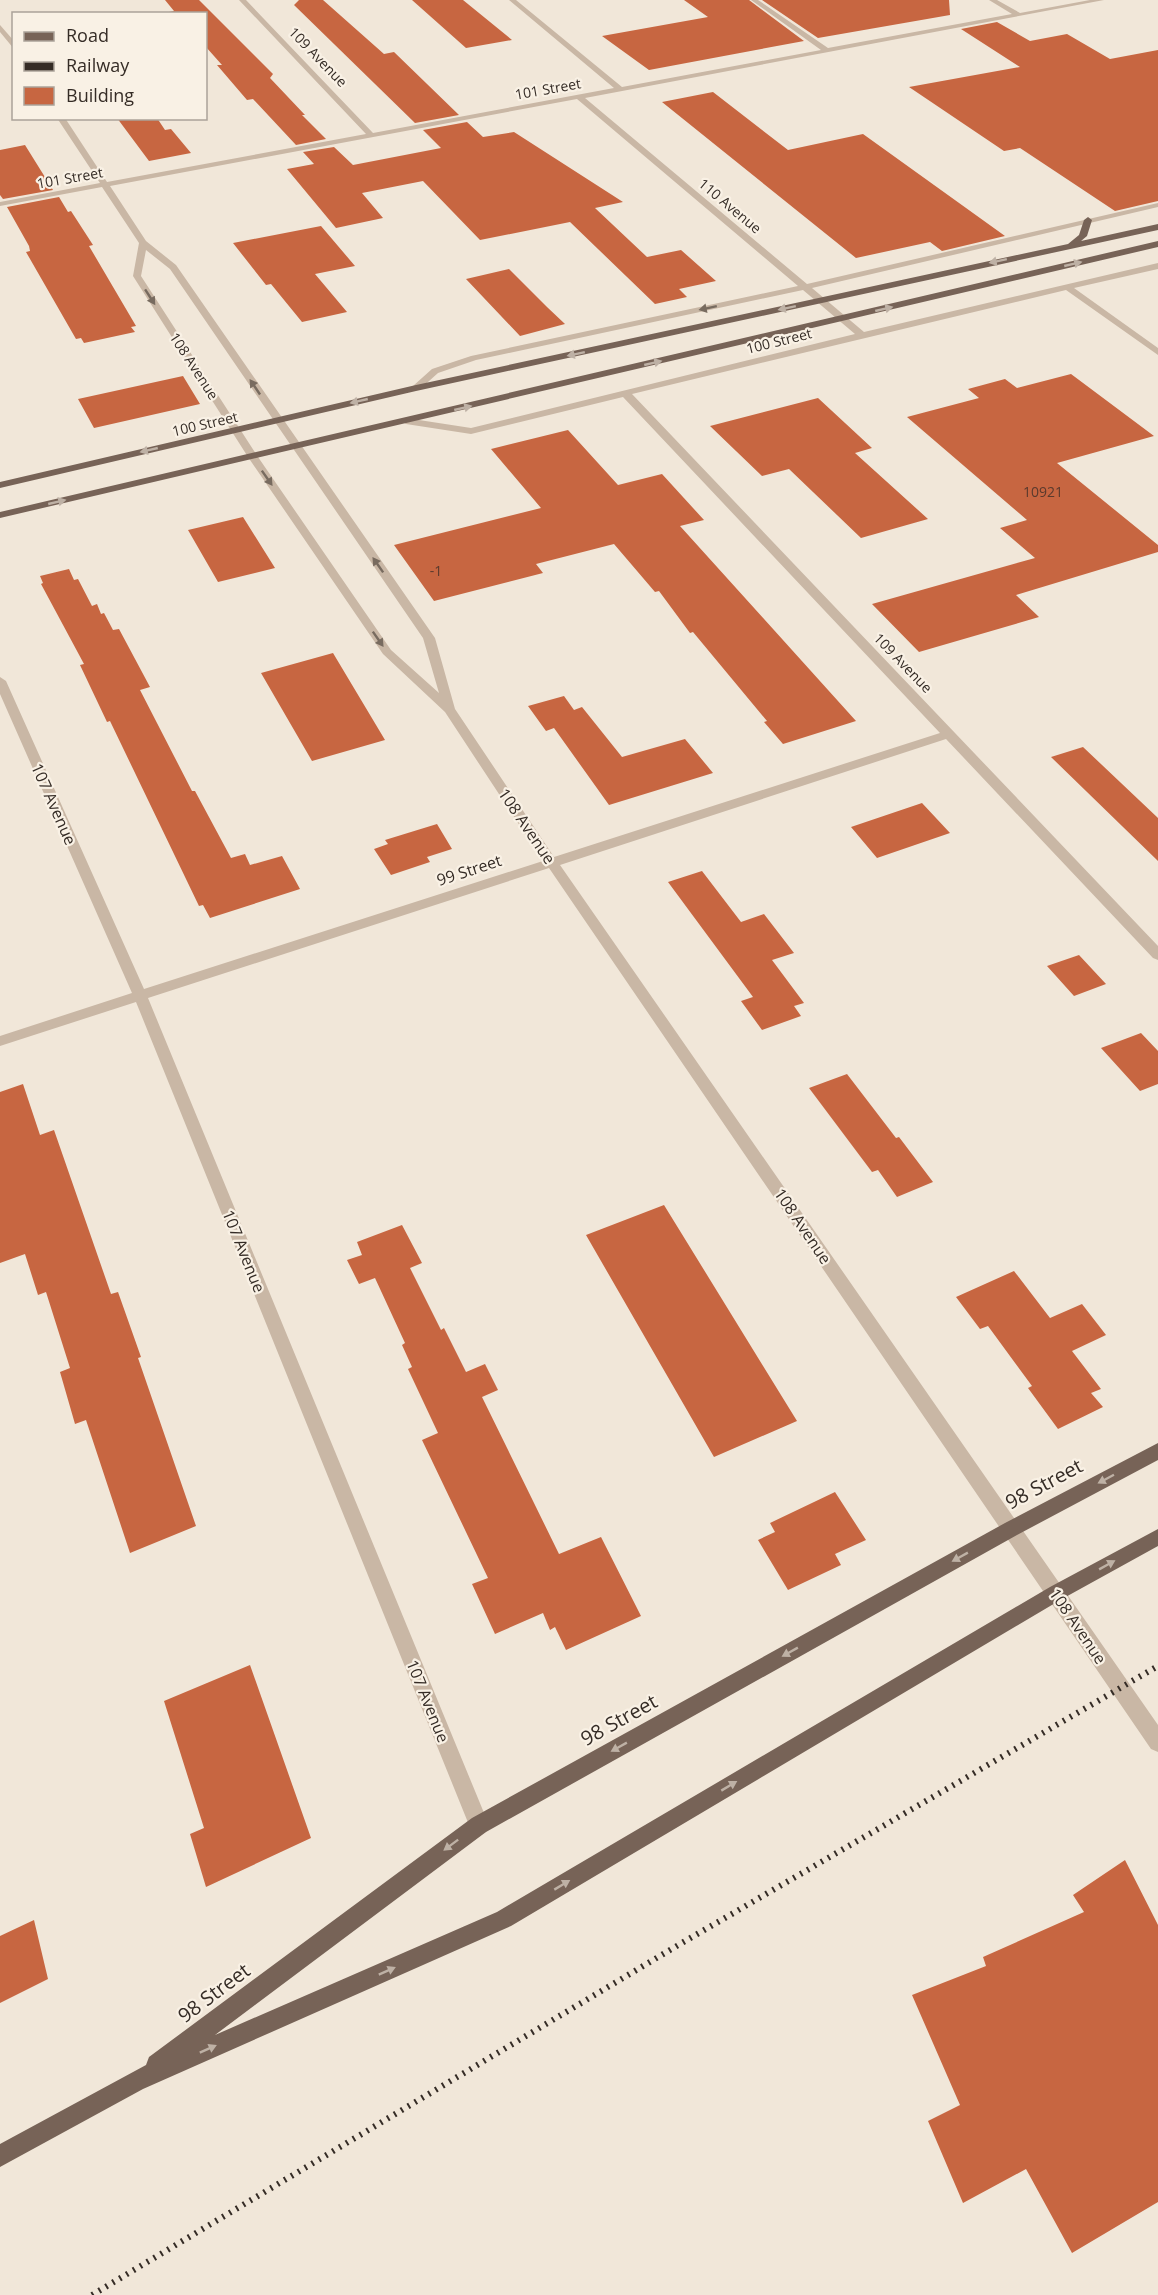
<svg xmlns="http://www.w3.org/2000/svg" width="1158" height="2295" viewBox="0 0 1158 2295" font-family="'Open Sans',sans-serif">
  <rect width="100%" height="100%" fill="#f1e7d9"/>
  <path fill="#c76641" d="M165,0H199L273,74L270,78L305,115H302L326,139L296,145L253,99L247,100L217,65H222L206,47V14H171L169,12L174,11Z
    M299,0H323L384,54L394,52L459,115L415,123L294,5Z
    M412,0H463L512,40L466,48Z
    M684,0H749L804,41L649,70L602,36L708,17Z
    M762,0H949L950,15L818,38Z
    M997,22L1030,41L1067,34L1110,59L1158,50V201L1115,211L1020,148L1004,151L909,87L1020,67L961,29Z
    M713,92L788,150L863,134L1005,236L942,251L930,242L856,258L662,102Z
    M117,118H157L165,130L171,129L191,153L149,161Z
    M467,122L483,137L514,132L623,202L595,208L647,257L681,250L716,281L679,289L687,297L655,304L570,222L480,240L423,181L362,193L383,218L336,228L287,169L314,164L303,152L334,147L353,165L441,148L423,130Z
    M25,145L53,190L3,199L0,195V150Z
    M59,197L68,212L71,211L93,245L89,246L136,326L131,327L135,332L84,343L81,338L76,339L26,252L30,251L29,246L7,207Z
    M321,226L355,266L315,274L347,312L302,322L271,284L266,285L233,243Z
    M509,269L547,307L565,324L520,336L466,279Z
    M1071,374L1154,436L1057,463L1158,545V552L1016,595L1039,617L919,652L872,604L1035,558L1000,528L1027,520L907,417L979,398L968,389L1005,379L1017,388Z
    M183,376L200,404L94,428L78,399Z
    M818,398L872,448L855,453L928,519L861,538L789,469L762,476L710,426Z
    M568,430L618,485L662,474L704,520L680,526L856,721L783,744L764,722L767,721L693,632L690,633L659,591L655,592L614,544L536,564L543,573L434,601L394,545L541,508L491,449Z
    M243,517L275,568L218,582L188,530Z
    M69,569L74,580L78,579L92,606L97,604L101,614L104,613L113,630L119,629L150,687L140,690L192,791H195L231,858L245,854L250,865L282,856L300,889L210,918L203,905L199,906L110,721L107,722L80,665L84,664L41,584L43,583L40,576Z
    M333,653L385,740L312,761L261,673Z
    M564,696L574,710L582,707L622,757L685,739L713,773L609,805L554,728L546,731L528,706Z
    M1083,747L1158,818V861L1051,757Z
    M922,803L950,833L877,858L851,827Z
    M437,824L452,849L427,857L430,862L391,875L374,849L388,844L385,840Z
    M702,871L741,922L764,914L794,953L772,960L804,1003L794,1006L801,1016L762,1030L741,1001L753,997L668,882Z
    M1079,955L1106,984L1074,996L1047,966Z
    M1141,1033L1158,1051V1084L1140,1091L1101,1048Z
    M847,1074L896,1138L899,1137L933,1182L897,1197L878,1170L872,1172L809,1088Z
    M23,1084L40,1135L54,1130L111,1294L118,1292L141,1357L138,1358L196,1526L130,1553L86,1420L75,1424L60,1372L70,1368L46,1292L38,1295L25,1254L0,1263V1092Z
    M664,1205L797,1421L714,1457L586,1235Z
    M402,1225L422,1263L410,1268L441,1330L444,1328L466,1372L485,1364L498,1390L482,1397L559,1554L601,1537L641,1616L566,1650L555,1627L550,1630L543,1613L495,1634L472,1584L488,1578L422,1440L438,1433L408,1369L412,1367L402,1345L405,1343L375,1278L359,1284L347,1260L362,1255L357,1242Z
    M1014,1271L1050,1318L1082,1304L1106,1335L1072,1351L1101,1389L1091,1393L1103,1407L1058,1429L1028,1388L1032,1386L988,1326L980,1329L956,1297Z
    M835,1492L866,1540L835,1554L841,1565L788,1590L758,1540L775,1532L770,1523Z
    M250,1665L311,1838L206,1887L190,1834L204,1828L164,1701Z
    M1125,1860L1158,1925V2202L1072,2253L1026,2169L963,2203L928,2121L960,2105L912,1995L986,1966L983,1957L1084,1912L1073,1895Z
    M34,1920L48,1979L0,2003V1936Z"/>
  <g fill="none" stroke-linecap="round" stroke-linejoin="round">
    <path fill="#c9b7a5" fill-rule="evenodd" d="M239,0H246L373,133L614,88L509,0H516L622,87L821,50L751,0H758L828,48L1012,14L989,0H997L1020,13L1090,0H1104L585,98L807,284L1158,203V207L812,288L864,332L1158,263V269L1074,288L1158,348V355L1066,290L632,394L1158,946V960L1153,958L946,739L560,865L1158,1725V1752L1151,1749L549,868L148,998L489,1825L486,1832L479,1835L472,1832L469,1825L136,1002L0,1046V1036L132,993L0,694V677L6,681L144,989L543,861L445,712L383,654L248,457L133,276L139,243L102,187L0,206V202L100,183L57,118H65L107,182L366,134ZM577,99L798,286L471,356L432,369L413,386V390H419L438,373L476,360L803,290L855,334L471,428L406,418L401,421L406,424L471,434L623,397L940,733L554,857L455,709L435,638L176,265L146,241L110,186ZM146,250L170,269L423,638L439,693L391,650L258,457L141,276Z
      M0,25L14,41V49L0,32Z"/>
    <path fill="#776357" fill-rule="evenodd" d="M1088,217L1092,220L1087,236L1081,241L1158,224V230L416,391L0,488V482L416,385L1068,244L1079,235L1084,220Z
      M1158,241V247L0,518V512Z
      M1158,1443V1460L1017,1535L486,1832L215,2035L497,1912L1050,1587L1158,1529V1546L1062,1599L511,1926L143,2089L0,2167V2144L146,2065L149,2057L472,1818L1005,1523Z"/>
    <path stroke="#352c26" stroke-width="6" stroke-dasharray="2 6" stroke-linecap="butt" d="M92,2295L675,1947L1158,1666"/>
  </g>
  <defs><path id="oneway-solid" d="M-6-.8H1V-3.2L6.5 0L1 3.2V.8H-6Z" transform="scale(1.5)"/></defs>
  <g fill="#beb1a5">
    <use href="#oneway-solid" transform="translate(998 261) rotate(168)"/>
    <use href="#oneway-solid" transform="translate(1073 264) rotate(-13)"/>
    <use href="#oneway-solid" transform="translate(787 308) rotate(168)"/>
    <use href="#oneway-solid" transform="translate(884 309) rotate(-13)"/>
    <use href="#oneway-solid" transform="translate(576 354) rotate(168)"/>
    <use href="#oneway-solid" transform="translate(653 363) rotate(-13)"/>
    <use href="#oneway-solid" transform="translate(359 401) rotate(167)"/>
    <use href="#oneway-solid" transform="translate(463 408) rotate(-13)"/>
    <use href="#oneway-solid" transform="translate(149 450) rotate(167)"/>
    <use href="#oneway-solid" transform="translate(57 502) rotate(-13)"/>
    <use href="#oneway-solid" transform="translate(1106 1479) rotate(152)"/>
    <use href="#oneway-solid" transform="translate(960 1557) rotate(151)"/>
    <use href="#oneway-solid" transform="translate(1107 1565) rotate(-29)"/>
    <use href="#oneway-solid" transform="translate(790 1652) rotate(151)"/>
    <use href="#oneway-solid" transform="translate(619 1747) rotate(151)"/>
    <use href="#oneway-solid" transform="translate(729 1786) rotate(-31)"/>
    <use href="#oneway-solid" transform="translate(451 1845) rotate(143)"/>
    <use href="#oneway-solid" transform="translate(562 1885) rotate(-31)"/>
    <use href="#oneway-solid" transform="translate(387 1971) rotate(-24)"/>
    <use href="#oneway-solid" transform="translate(208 2049) rotate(-24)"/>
  </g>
  <g fill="#786b5f">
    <use href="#oneway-solid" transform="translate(150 297) rotate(57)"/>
    <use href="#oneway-solid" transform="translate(708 308) rotate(168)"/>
    <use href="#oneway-solid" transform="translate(255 387) rotate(-124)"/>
    <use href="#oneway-solid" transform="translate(267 478) rotate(55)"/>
    <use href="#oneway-solid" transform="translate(378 565) rotate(-125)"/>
    <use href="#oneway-solid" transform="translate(378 639) rotate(55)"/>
  </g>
  <g text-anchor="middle" stroke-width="4.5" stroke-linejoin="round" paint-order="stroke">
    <g font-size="14" fill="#352c26" stroke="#f9f1e5">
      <text transform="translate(318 57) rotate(46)" y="5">109 Avenue</text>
      <text transform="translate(548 89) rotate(-10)" y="5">101 Street</text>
      <text transform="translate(70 178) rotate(-10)" y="5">101 Street</text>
      <text transform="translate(730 206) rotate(40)" y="5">110 Avenue</text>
      <text transform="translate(779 341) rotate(-14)" y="5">100 Street</text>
      <text transform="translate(194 366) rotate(57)" y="5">108 Avenue</text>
      <text transform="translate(205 424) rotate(-13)" y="5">100 Street</text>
      <text transform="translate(903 663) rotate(46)" y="5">109 Avenue</text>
    </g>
    <g font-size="14" fill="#5a3a2d">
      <text x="1043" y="497">10921</text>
      <text x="436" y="576">-1</text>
    </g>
    <g font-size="16" fill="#352c26" stroke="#f9f1e5">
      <text transform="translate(54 804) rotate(66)" y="6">107 Avenue</text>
      <text transform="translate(527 826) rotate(56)" y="6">108 Avenue</text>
      <text transform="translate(469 870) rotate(-18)" y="6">99 Street</text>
      <text transform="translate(803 1226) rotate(56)" y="6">108 Avenue</text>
      <text transform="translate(244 1251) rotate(68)" y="6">107 Avenue</text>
      <text transform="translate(1078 1626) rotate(56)" y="6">108 Avenue</text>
      <text transform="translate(428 1701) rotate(68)" y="6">107 Avenue</text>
    </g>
    <g font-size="20" fill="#352c26" stroke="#f9f1e5">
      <text transform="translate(1044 1484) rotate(-28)" y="7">98 Street</text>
      <text transform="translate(619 1720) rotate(-29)" y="7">98 Street</text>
      <text transform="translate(214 1993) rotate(-37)" y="7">98 Street</text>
    </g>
  </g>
  <rect x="12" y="12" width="195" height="108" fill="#f9f1e5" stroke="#aba299" stroke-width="1.5"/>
  <rect x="24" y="32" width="30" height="9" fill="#776357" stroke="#aba299" stroke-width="1.5"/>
  <text x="66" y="42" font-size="18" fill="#352c26">Road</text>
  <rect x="24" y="62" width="30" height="9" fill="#352c26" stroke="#aba299" stroke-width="1.5"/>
  <text x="66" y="72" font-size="18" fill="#352c26">Railway</text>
  <rect x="24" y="87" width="30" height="18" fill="#c76641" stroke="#aba299" stroke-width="1.5"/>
  <text x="66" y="102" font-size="18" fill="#352c26">Building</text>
</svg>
